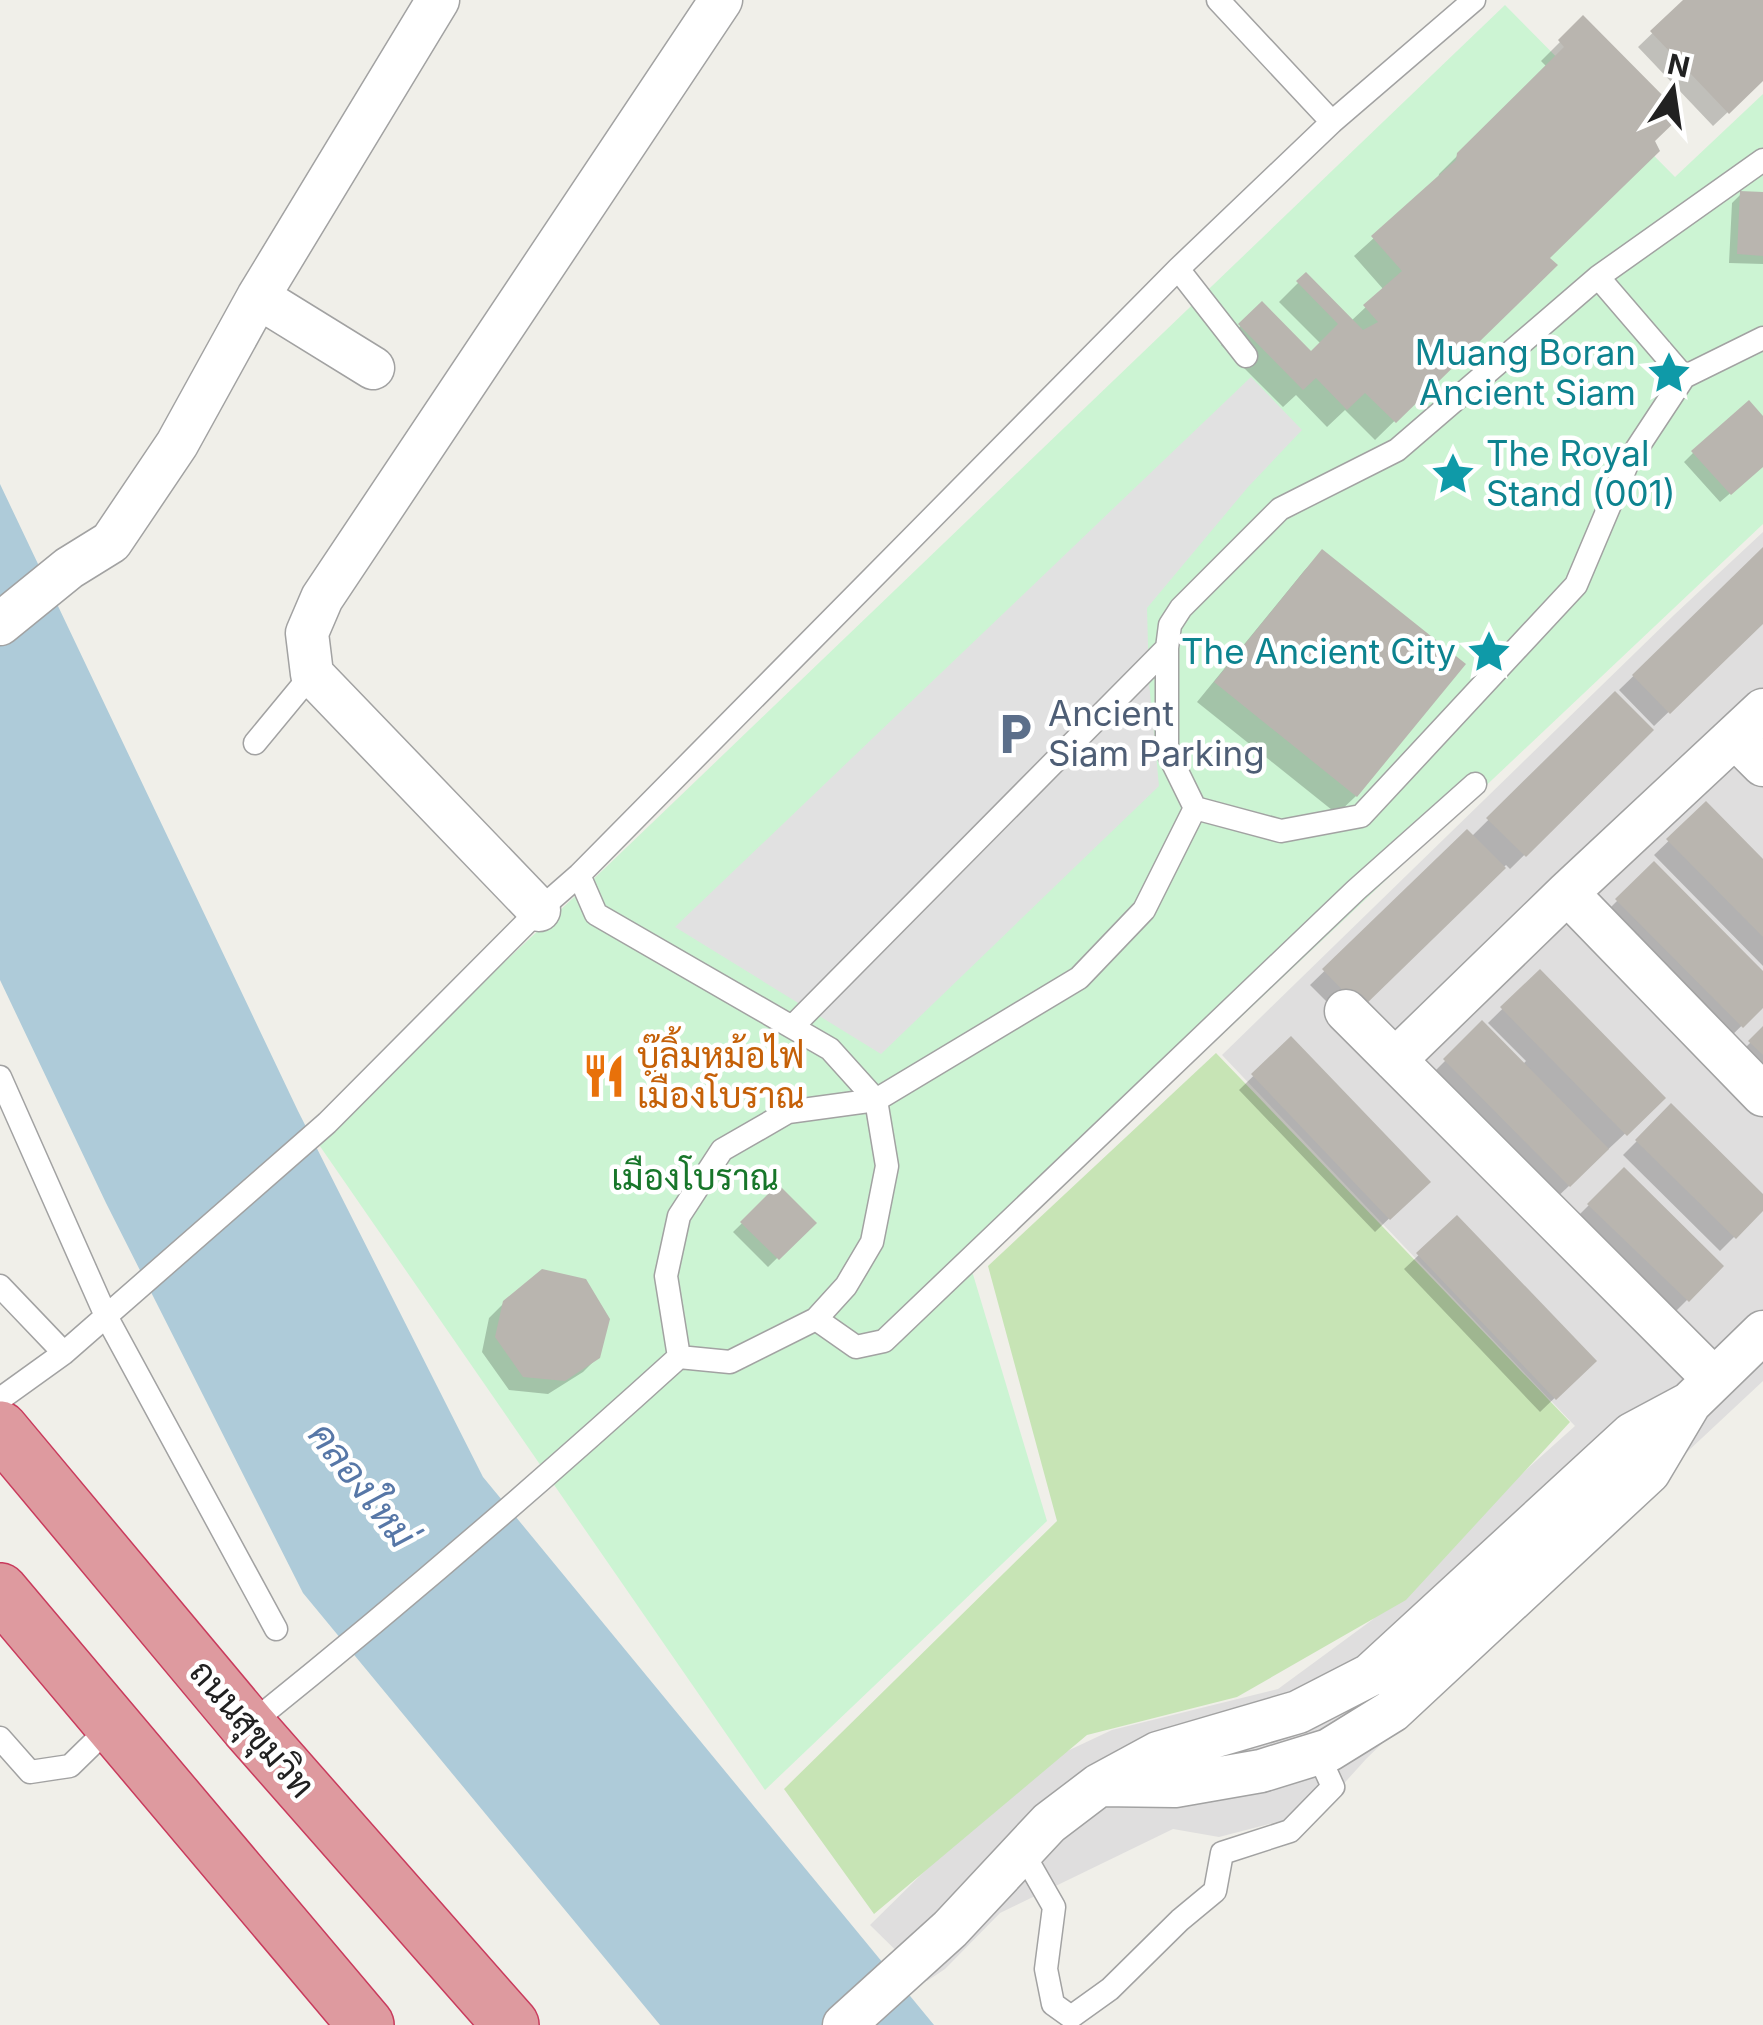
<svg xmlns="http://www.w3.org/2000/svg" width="1763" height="2025" viewBox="0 0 1763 2025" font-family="Inter,Sarabun,sans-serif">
  <rect width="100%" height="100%" fill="#f0efe9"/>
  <path fill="#dfdede" d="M1763,532V1381L1580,1552L1367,1758L1319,1811L1219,1837L1173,1829L1000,1913L945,1969L927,1981L870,1925L1027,1770L1112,1730L1278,1689L1372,1620L1440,1547L1575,1426L1222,1055L1674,615Z"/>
  <path fill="#c7e4b5" d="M1216,1053L1570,1422L1406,1600L1237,1697L1087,1735L874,1914L784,1789L1057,1521L988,1266Z"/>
  <path fill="#ccf4d3" d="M1505,5L1675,177L1763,94V524L972,1271L1047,1521L765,1790L315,1139L603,870Z"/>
  <path fill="#e1e1e1" d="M1251,377L1302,430L1248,487L1147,608L1149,682L1159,786L881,1054L675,927Z"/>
  <path fill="#aecbd9" d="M0,484L298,1111L483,1477L934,2025H660L303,1593L106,1203L0,980Z"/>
  <path fill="#0003" d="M1687,0H1763V79L1713,126L1638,47Z
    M1583,19L1547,258L1554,265L1375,440L1345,410L1327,427L1296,395L1283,407L1221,345L1262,305L1311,354L1321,344L1279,302L1306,275L1351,321L1384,290L1354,256L1438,180L1439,174L1547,67L1541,61Z
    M1741,194L1763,195V264L1729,263L1732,203Z
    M1763,420V465L1720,502L1684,462L1693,453Z
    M1763,550V621L1654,726L1619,690Z
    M1322,552L1356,796L1337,814L1197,702L1304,571Z
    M1615,695L1651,730L1510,869L1506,865L1346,1021L1310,985L1467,833L1471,837Z
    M1706,805L1763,863V966L1654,855Z
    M1654,864L1763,974V1005L1727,1040L1603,915Z
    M1540,972L1663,1098L1554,1200L1431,1075L1482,1024L1522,1065L1526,1061L1488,1023Z
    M1763,1030V1083L1736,1057Z
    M1291,1039L1427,1182L1375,1232L1239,1090Z
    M1671,1107L1763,1197V1208L1720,1251L1623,1155Z
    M1624,1170L1721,1266L1673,1314L1575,1219Z
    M778,1188L813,1223L768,1267L733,1232Z
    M1457,1219L1593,1361L1540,1412L1404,1269Z
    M504,1303L598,1357L583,1372L548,1394L509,1390L482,1352L489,1318Z"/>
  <path fill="#b9b5af" d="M1683,0H1763V81L1729,114L1650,31Z
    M1583,15L1682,115L1655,141L1660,151L1550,258L1558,265L1396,423L1365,393L1347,410L1316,378L1303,390L1238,324L1262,301L1311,351L1338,324L1296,281L1306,272L1363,330L1378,322L1363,305L1402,271L1371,236L1456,160L1457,153L1564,47L1558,40Z
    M1740,191L1763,192V256L1737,254Z
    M1749,400L1763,416V467L1731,495L1691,451Z
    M1763,547V624L1670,714L1632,675Z
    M1322,549L1466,664L1357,797L1214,682Z
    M1615,691L1654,730L1526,857L1486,818Z
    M1706,801L1763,859V937L1666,839Z
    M1467,829L1506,868L1361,1009L1322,969Z
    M1654,861L1763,971V1008L1743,1028L1615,899Z
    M1540,969L1666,1098L1627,1136L1500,1007Z
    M1482,1020L1609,1149L1570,1187L1443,1059Z
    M1763,1026V1055L1748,1041Z
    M1291,1036L1431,1182L1390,1220L1251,1074Z
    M1671,1103L1763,1194V1211L1736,1239L1635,1140Z
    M1624,1167L1724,1266L1689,1302L1587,1204Z
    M778,1184L817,1223L779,1260L740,1222Z
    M1457,1215L1597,1361L1556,1400L1416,1253Z
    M542,1269L586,1279L610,1319L600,1358L565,1381L523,1377L495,1337L503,1301Z"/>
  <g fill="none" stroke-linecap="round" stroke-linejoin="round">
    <g stroke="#a2a2a2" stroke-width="25">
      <path id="lane" d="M1218,0L1332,122
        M1178,269L1246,356
        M1598,277L1763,160
        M1684,377L1598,277L1397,450L1280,509L1181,608L1170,625L1167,648V751L1195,808L1281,831L1361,816L1576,585L1628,462L1684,377L1763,338
        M255,743L312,674
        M793,1026L1167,648
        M0,1077L106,1316L276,1629
        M0,1286L64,1353
        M816,1319L856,1347L884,1341L1356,890L1475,784
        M679,1357L666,1276L679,1216L722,1150L788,1112L876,1100L1079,978L1144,910L1195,808
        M0,1399L64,1353L327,1123L539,910L579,875L1178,269L1332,122L1474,0
        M248,1726C396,1607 539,1484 679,1357L730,1362L816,1319L846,1286L872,1242L887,1166L876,1100L830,1049L596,914L579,875
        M0,1738L30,1772L70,1766L112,1725
        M1022,1851L1054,1907L1046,1969L1053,2004L1071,2017L1110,1989L1180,1920L1215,1891L1222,1853L1290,1831L1333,1787L1318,1754"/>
    </g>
    <g stroke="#a2a2a2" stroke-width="45">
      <path id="street" d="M258,297L373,368
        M0,624L69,568L111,542L177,444L258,297L438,0
        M1735,737L1763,765
        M1567,893L1763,1095
        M539,910L312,674L307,633L322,598L721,0
        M1346,1011L1714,1379
        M1395,1060L1567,893L1763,710
        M1100,1785L1175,1786L1261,1771L1329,1750L1392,1711L1649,1472L1690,1403L1763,1332
        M844,2025L950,1929L1049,1823L1099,1785L1158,1753L1298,1712L1370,1675L1632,1434L1690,1403"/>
    </g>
    <g stroke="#c93b5d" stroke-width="58">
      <path id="highway" d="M0,1429L248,1726L511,2025
        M0,1591L366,2025"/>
    </g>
    <use href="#lane" stroke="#fff" stroke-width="22"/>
    <use href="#street" stroke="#fff" stroke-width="42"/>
    <use href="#highway" stroke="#de9a9f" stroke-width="55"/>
  </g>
  <defs>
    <g id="sight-bare" transform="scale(3.45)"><path d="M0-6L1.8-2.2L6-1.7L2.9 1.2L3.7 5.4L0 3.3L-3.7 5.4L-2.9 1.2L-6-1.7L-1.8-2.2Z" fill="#0f9aa8" stroke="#fff" stroke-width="2.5" paint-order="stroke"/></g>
    <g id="parking-bare" transform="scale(3.45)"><path d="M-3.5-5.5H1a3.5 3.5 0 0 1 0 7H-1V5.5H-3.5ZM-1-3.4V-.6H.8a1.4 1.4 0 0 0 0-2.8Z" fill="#5c6f8a" stroke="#fff" stroke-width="2.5" paint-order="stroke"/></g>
    <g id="restaurant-bare" transform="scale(3.45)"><path d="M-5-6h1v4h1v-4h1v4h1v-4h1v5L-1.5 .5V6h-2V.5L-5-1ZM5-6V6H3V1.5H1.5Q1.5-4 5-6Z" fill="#e8710a" stroke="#fff" stroke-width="2.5" paint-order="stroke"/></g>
  </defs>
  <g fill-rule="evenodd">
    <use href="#sight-bare" x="1669" y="373"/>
    <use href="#sight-bare" x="1453" y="474"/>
    <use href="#sight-bare" x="1489" y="652"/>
    <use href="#parking-bare" x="1015" y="734"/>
    <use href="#restaurant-bare" x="604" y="1076"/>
  </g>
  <g text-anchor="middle" stroke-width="9" stroke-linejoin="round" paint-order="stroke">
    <g font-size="35" fill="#0d838f" stroke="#fff" text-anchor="end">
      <text x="1636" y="365">Muang Boran<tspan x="1636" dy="40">Ancient Siam</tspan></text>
      <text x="1486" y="466" text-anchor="start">The Royal<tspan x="1486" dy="40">Stand (001)</tspan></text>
      <text x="1456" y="664">The Ancient City</text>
    </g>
    <g font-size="35" fill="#4e5e75" stroke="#fff" text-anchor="start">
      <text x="1048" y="726">Ancient<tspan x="1048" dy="40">Siam Parking</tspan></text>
    </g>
    <g font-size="35" fill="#c56008" stroke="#fff" text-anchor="start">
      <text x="637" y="1068">บู๊ลิ้มหม้อไฟ<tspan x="637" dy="40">เมืองโบราณ</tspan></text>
    </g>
    <g font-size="35" fill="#18762a" stroke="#fff">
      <text x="695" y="1190">เมืองโบราณ</text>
    </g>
    <g font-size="35" fill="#212121" stroke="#fff">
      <text transform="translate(252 1729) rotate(49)" y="12">ถนนสุขุมวิท</text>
    </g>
    <g font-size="38" font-style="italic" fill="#5777a7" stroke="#fff">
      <text transform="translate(362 1485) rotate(52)" y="13">คลองใหม่</text>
    </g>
  </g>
  <g transform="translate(1673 90) rotate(13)" stroke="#ffffff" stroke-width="8" paint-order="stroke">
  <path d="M0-8L18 38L0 25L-18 38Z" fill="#212121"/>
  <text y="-15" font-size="28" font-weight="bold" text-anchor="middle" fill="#212121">N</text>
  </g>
</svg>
